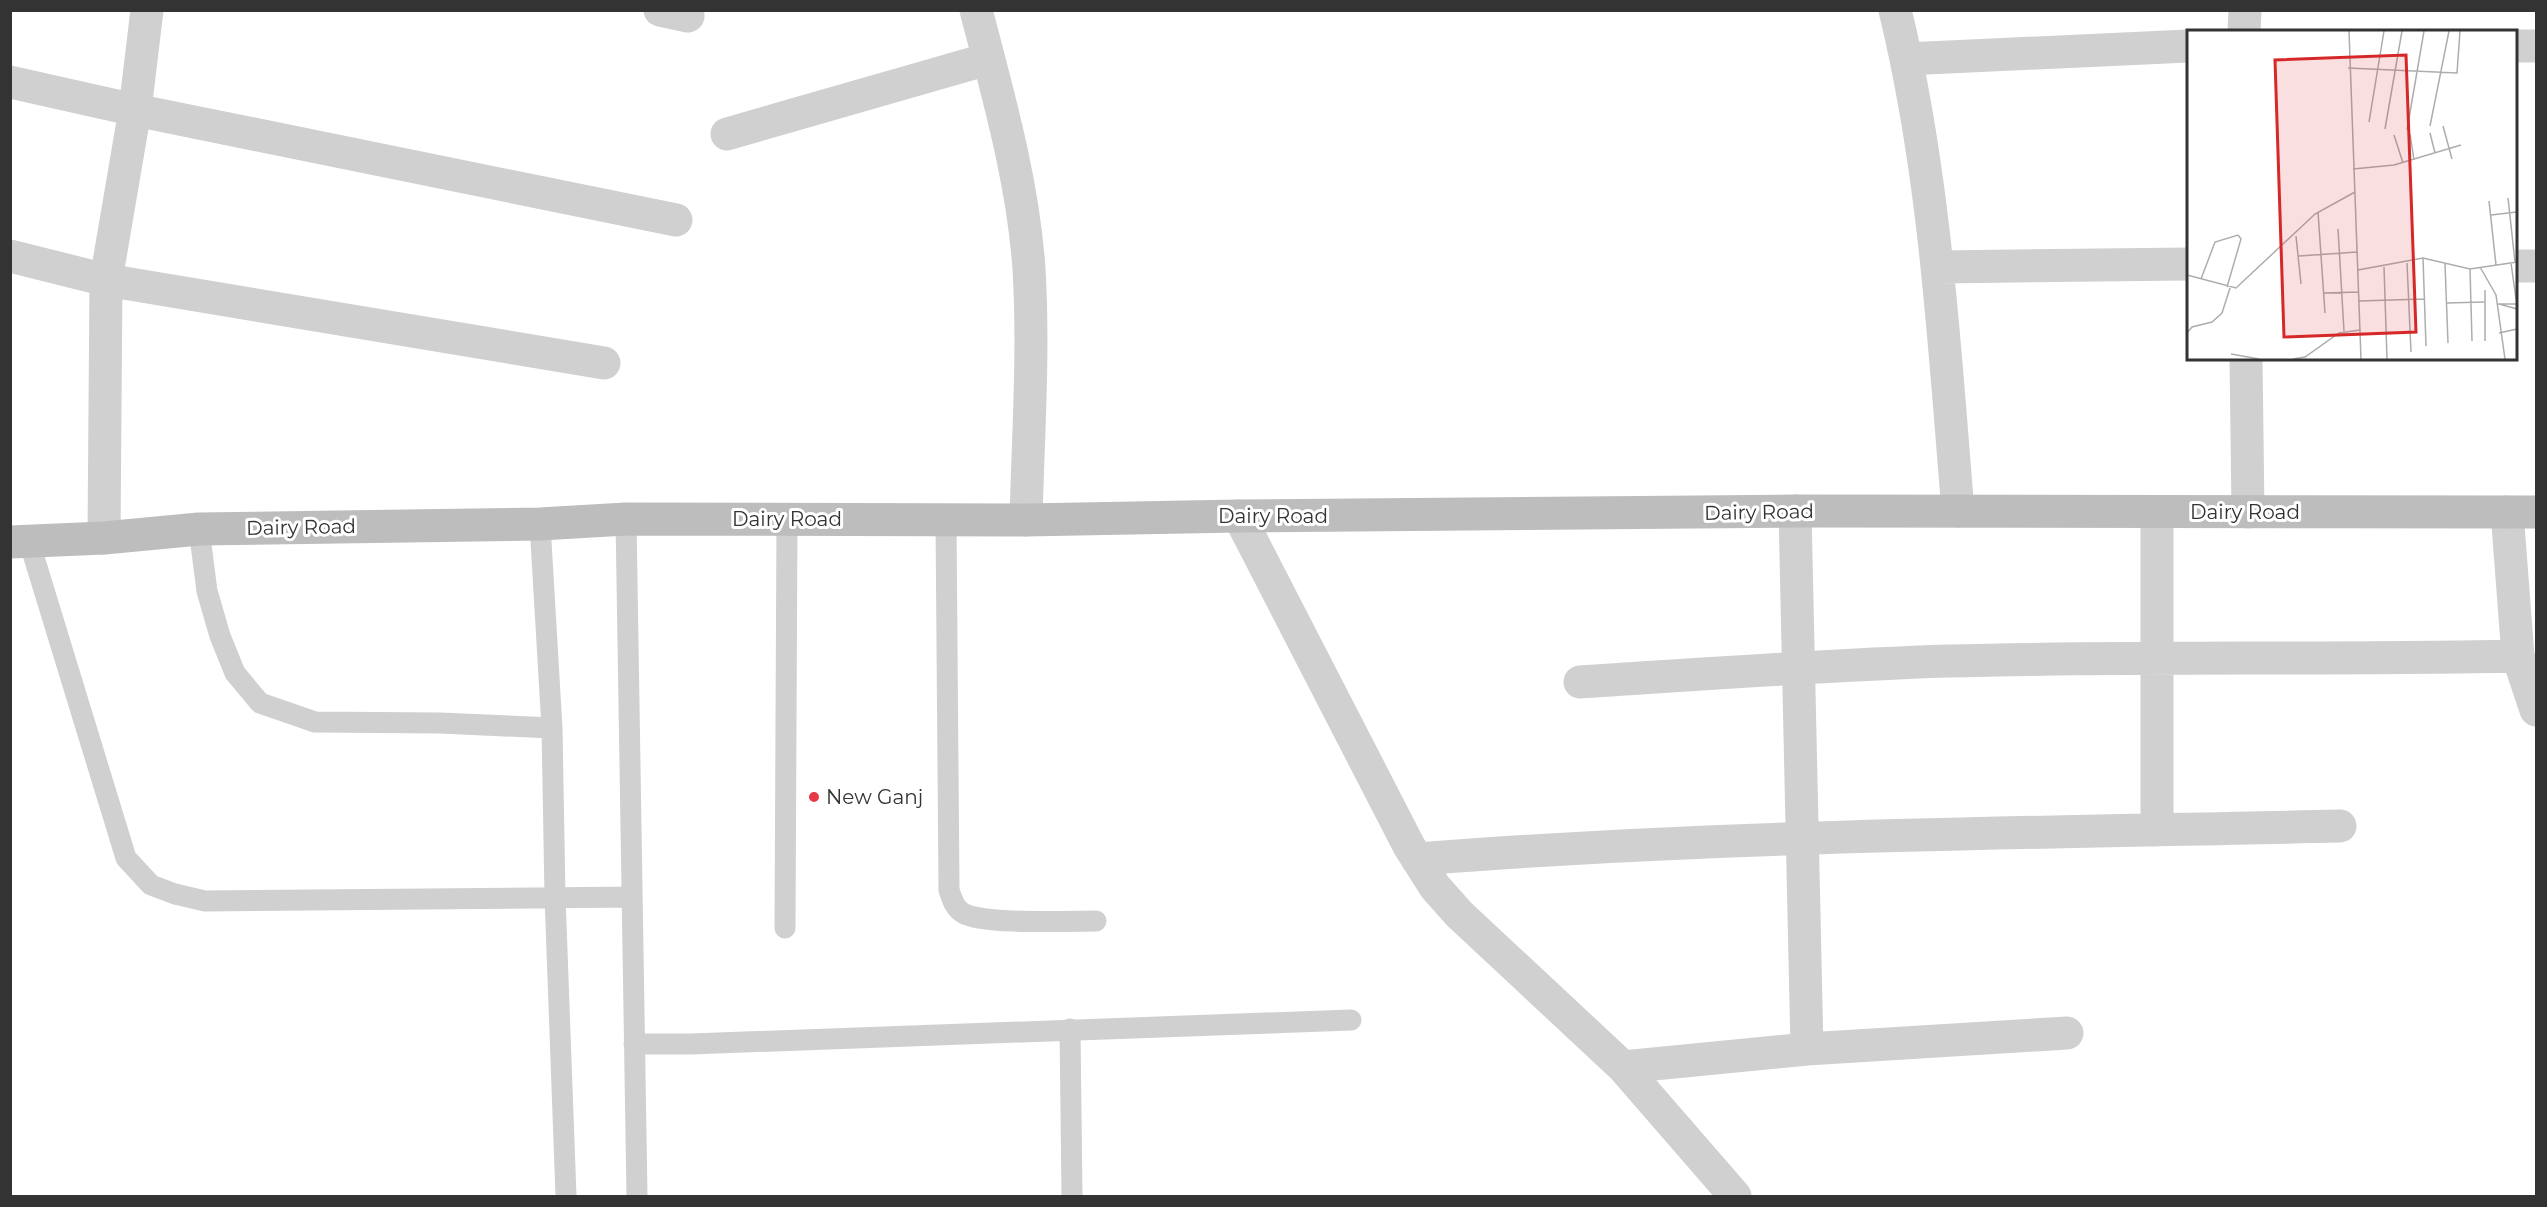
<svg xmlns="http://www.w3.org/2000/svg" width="2547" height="1207" viewBox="0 0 2547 1207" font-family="Montserrat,sans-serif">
  <rect width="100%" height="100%" fill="#fff"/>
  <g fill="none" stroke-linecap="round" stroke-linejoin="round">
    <path stroke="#d0d0d0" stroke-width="21" d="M626,519L637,1196
      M946,520L949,890C952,898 954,908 963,913C982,925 1069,921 1096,921
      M540,524L552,728L555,896L566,1196
      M199,529L207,591L220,636L235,673L260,703L315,722L440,723L552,728
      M29,541L126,858L151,885L175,894L205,901L632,897
      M785,928L787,519
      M1070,1029L1072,1196
      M634,1044H691L1351,1020"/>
    <path stroke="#d0d0d0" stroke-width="33" d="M660,10L688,16
      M976,10C998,95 1023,181 1029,269C1034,353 1028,437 1026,520
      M1895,10C1935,174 1944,343 1958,511
      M2244,32L2245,10
      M2516,46H2536
      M1906,59L2188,46
      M10,82L135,110L676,220
      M727,134L988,59
      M10,256L106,280L604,363
      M2516,266H2536
      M1938,267L2188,264
      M2246,358L2248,512
      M1795,511L1807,1049
      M2157,512V830
      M2507,512L2518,656L2536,710
      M1239,516L1409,846L1435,887L1459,914L1623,1067L1735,1196
      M104,538L106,280L135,110L147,10
      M1580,682C1703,674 1825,665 1948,661C2138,656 2328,660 2518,656
      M1417,859C1724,835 2032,833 2340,826
      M1623,1067L1807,1049L2067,1033"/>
    <path stroke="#bdbdbd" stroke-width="33" d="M10,542L104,538L199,529L540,524L626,519L1026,520L1239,516L1795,511L2536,512"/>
  </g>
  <circle fill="#e63946" stroke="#fff" stroke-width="2" cx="814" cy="797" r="6"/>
  <g text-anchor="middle" stroke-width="6" stroke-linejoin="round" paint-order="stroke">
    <g font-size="20" fill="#333" stroke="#fff">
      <text transform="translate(1759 512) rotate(-1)" y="7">Dairy Road</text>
      <text x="2245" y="519">Dairy Road</text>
      <text x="1273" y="523">Dairy Road</text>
      <text x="787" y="526">Dairy Road</text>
      <text transform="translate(301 527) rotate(-1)" y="7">Dairy Road</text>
    </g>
    <g font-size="20" fill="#333" stroke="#fff" text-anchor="start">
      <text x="826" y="804">New Ganj</text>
    </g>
  </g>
  <g transform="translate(2187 30)">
    <rect width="330" height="330" fill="#fff"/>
    <path fill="none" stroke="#adadad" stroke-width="1.5" d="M162,1L174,329M161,38L270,43L273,1M182,92L197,1M243,96L262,1M256,96L265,129M198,99L215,1M220,100L237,1M243,103L248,123M223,104L227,130M207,105L216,133M166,139L207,135L274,115M321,168L328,232M302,171L309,235M131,182L138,283M304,185L330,182M151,199L157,301M109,206L114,254M112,226L170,222M236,228L239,316M220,233L224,322M324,233L329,269M258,234L261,313M197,237L200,329M293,237L309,265L318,329M283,239L285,311M171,240L236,228L283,239L330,232M0,245L49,258L128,184L168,162M14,249L28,212L51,205L54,209L40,257M298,260V311M137,263L172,262M172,271L237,269M260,273L297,272M311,274H330M312,274L330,279M0,303L5,297L25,292L35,283L43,258M312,303L330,299M44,324L72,329M106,329L118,327L152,303L173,300"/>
    <path fill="#d62828" fill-opacity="0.15" stroke="#d62828" stroke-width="3" d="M219,25L229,302L97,307L88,30Z"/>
    <rect width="330" height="330" fill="none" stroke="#333" stroke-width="3"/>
  </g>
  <rect width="2547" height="1207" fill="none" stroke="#333333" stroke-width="24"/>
</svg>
